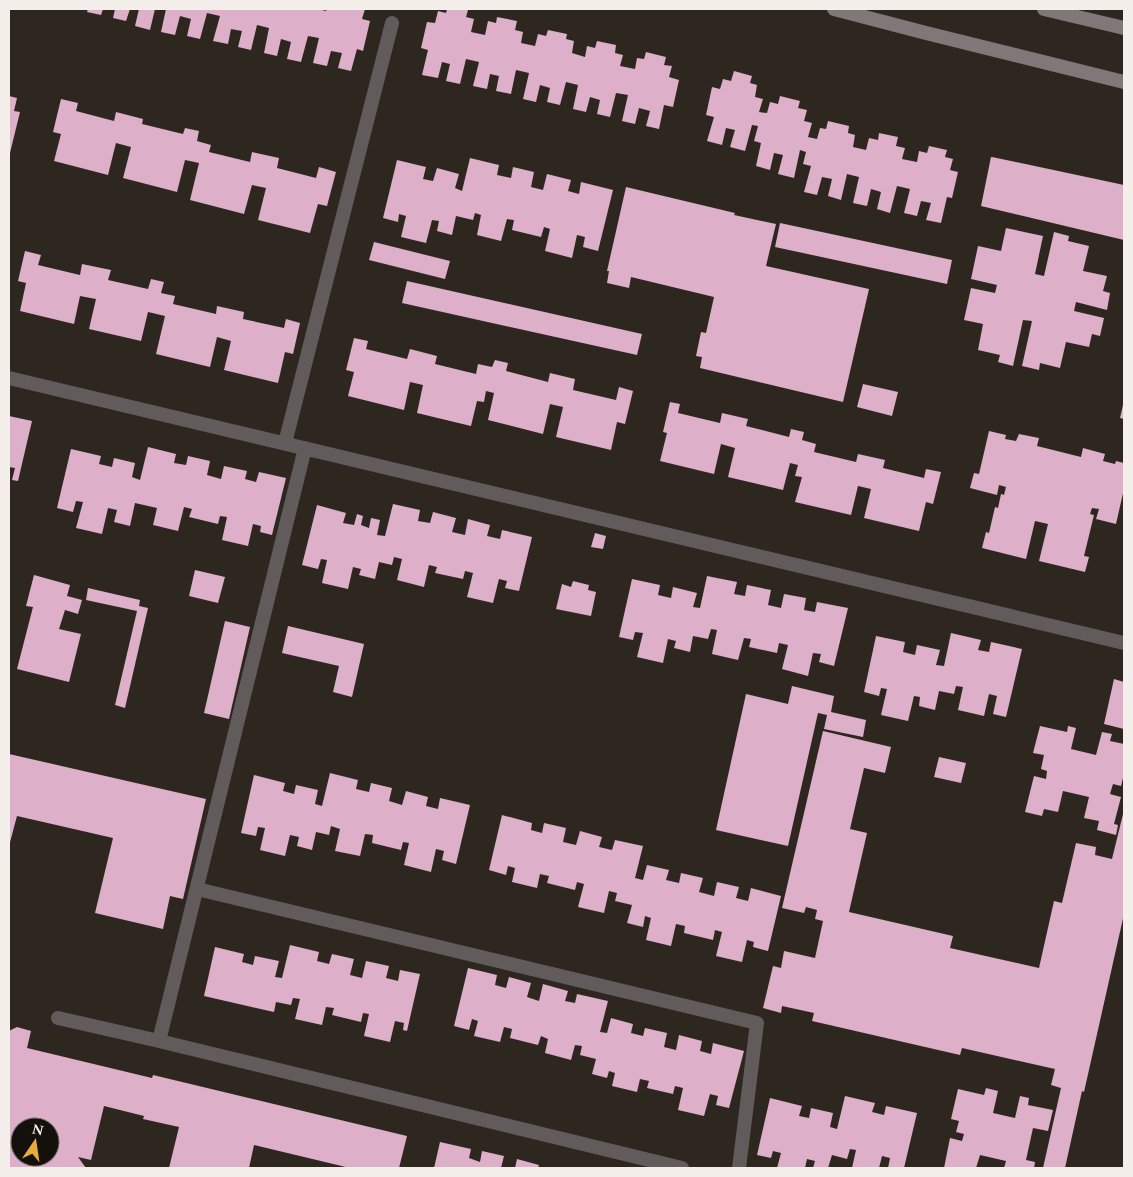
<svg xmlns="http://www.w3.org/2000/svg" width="1133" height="1177" viewBox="0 0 1133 1177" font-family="Spectral,serif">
  <rect width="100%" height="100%" fill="#2e2720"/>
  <path fill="#ddafc8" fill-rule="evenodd" d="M88,9H103L101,15L87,12Z
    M115,9H130L126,21L113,18Z
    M139,9H155L150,30L135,26Z
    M166,9H318L326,11L327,9H365L362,19L370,21L363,51L357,49L351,71L338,68L342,53L331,51L327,66L313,63L319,38L308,36L301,62L287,59L291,42L281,39L277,56L264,53L269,28L257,25L251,50L238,47L242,31L231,29L228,44L213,41L220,16L207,13L200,39L187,36L191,19L180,16L175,35L161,32Z
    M447,9H462L468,10L466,17L474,19L471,32L485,35L488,21L496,23L497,17L517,21L515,30L523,32L521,43L535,46L538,34L546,36L548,30L567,34L566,39L574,41L572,53L585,57L587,46L595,48L597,41L616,45L615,53L623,55L620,66L635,69L637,58L644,59L646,52L666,57L664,65L672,66L669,77L679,80L673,107L664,105L659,129L646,126L650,111L639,108L635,124L622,121L628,95L616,93L610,117L597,114L600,100L590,97L586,112L573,109L578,85L566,82L560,105L547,102L550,88L540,85L536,102L523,99L529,73L516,70L511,94L496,91L499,76L490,74L487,89L473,86L479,62L466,59L460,84L446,81L450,64L442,62L438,78L422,75L428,50L421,48L427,22L435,23L438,11L446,13Z
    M734,71L752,76L750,83L757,85L755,97L763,99L759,112L767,113L770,102L778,104L780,96L800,101L798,108L807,110L804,121L812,123L808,137L817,139L820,128L826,129L828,121L849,126L848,133L855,135L853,147L866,150L869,138L878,140L879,133L898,137L896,146L905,148L902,159L917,162L919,151L927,153L929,146L947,150L945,157L953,159L950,170L958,172L952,198L947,197L941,223L926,220L931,203L921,201L917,216L904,213L910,189L897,186L890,213L877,209L881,192L871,189L867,206L853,203L859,177L847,174L841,200L828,196L832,179L822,177L817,195L804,192L811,166L803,164L806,152L800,150L794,178L778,174L783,155L774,153L770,170L756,166L761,143L754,141L758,126L752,125L745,151L730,147L735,130L726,128L722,145L707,141L714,117L706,115L712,87L720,89L723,79L731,81Z
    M9,96L17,98L14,111L20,112L9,157Z
    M61,99L78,103L76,111L114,121L116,112L143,119L142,124L183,134L185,128L199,131L197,141L211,145L209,152L250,162L252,152L279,158L277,168L316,178L319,167L336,172L327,206L318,204L310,233L258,220L266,188L252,185L244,214L190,200L199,163L185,160L177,192L123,178L131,147L116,143L108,175L54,161L61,134L53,132Z
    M991,157H992L1124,185V240L981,206Z
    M470,158L499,165L497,175L511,178L513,167L534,172L531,187L543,190L547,174L571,180L568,191L579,194L581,182L613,190L598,251L583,247L585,237L577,235L572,258L545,251L550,229L544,227L541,237L512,230L514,220L507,219L501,241L477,235L481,215L475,213L473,220L456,216L452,235L437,231L439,221L432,220L426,243L401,237L406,216L399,214L398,222L383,218L397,160L426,167L423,179L433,181L437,168L459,174L455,188L462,191Z
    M626,187L735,213L734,215L776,224L766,266L869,289L843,402L700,368L702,357L696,356L701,332L706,333L714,297L631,277L629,288L607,283L609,271H607Z
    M780,223L952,260L947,284L775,247Z
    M1006,228L1043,236L1035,274L1044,276L1054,232L1069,236L1068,241L1089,246L1083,271L1107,276L1103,291L1110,293L1107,310L1076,302L1074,311L1104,318L1100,336L1092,334L1089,347L1066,342L1060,368L1040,363L1039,370L1022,366L1032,321L1023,320L1013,366L998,362L1000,355L978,350L983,324L964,320L971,288L995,293L997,285L971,279L978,246L1001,251Z
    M374,242L450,261L445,279L369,260Z
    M25,251L41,255L38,265L80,275L82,264L111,270L108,280L148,289L151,279L164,282L161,293L175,296L173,304L216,314L217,306L244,312L243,319L284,328L286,319L300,323L293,354L285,352L278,383L224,370L231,341L217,337L210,367L156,354L165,316L148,312L141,341L89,329L96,299L80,296L74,324L20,311L26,283L18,281Z
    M407,281L642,334L637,355L402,303Z
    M354,338L368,341L366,349L407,359L410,349L437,356L435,364L476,374L478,364L492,367L495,360L508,363L506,371L548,382L550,373L575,379L573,390L616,400L619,387L633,391L625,424L617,422L611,450L556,437L563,407L550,404L543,434L488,420L494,393L486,391L484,402L477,401L471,426L417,413L423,385L410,382L404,410L348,396L354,372L346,370Z
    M863,384L898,392L892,416L857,407Z
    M670,402L680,404L678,413L720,423L722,413L748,419L746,426L789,437L791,429L804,432L802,440L816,444L814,452L856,462L858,454L885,460L883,468L924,478L926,469L941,472L933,504L926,502L919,531L864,518L871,489L858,486L851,515L795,502L802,477L795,476L798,465L790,463L783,490L728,477L735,448L721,444L714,474L660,461L667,433L663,432Z
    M1123,405H1124V419L1120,418Z
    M9,416L32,421L18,481L12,480L15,468L9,467Z
    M989,431L1006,435L1005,439L1016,441L1019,434L1039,438L1037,446L1081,457L1083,448L1105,454L1103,461L1115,464L1116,461L1124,463V489L1116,524L1096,519L1099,509L1092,508L1090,514L1094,515L1084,556L1089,557L1085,572L1039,561L1048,524L1035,521L1026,559L982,548L986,532L989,533L995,507L998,508L1001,494L1004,495L1006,487L999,485L997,495L970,488L974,473L979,474Z
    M148,447L176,454L174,463L186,465L188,456L210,461L207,475L221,479L224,466L247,471L245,479L256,482L259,472L286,478L272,535L260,532L261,526L253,524L248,546L222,540L227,517L220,516L218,524L189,517L192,509L184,507L178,531L153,525L157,508L135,503L130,526L114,522L117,510L108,508L102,534L76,528L83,502L76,501L73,512L57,508L71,449L101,456L99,464L112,467L114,458L135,463L132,477L140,480Z
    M393,504L420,510L418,521L430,523L433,512L456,518L452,532L465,535L468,519L490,525L487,536L500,539L502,530L532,537L519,591L505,588L507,581L499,579L493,603L467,597L473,573L465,571L463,579L435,573L437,567L429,565L424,587L397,580L402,559L394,557L392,565L379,562L375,579L359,575L361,569L353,567L348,589L322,583L327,560L321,559L318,569L302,565L317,505L346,513L343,523L354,525L357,514L363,516L361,525L369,528L371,518L380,520L377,535L385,536Z
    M595,533L606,536L603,549L591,547Z
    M195,570L225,577L218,603L189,596Z
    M34,575L70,585L67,596L82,600L78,614L65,610L59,629L81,634L69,682L17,669L33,607L26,606Z
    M707,576L737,582L734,594L745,596L747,585L771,590L768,605L781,608L784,594L806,598L804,610L815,612L817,602L848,608L834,666L819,662L821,654L813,653L808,676L782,669L788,645L779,643L777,653L749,647L751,639L744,638L738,660L712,654L717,630L711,629L708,639L693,636L690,652L674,648L676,641L668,639L663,663L637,657L643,633L635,632L633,640L619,637L632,579L660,585L658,595L671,598L673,587L697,593L693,607L700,608Z
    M573,581L589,585L588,590L596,592L591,616L556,609L562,584L571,587Z
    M88,588L140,600L139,606L148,608L125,708L115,705L137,611L86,600Z
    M225,621L250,627L229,719L204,713Z
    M288,626L364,644L352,697L333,692L339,666L282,653Z
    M951,633L981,640L978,650L989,652L991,642L1022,649L1006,717L993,714L997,696L989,694L984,716L958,710L963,687L956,686L954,694L939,691L935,710L919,706L920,697L914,696L908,721L881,715L887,689L881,688L879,696L864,692L876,636L905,642L903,652L915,655L917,645L940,650L936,665L944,666Z
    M1114,679L1124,682V729L1104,724Z
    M792,686L834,696L831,712L866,720L863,737L824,729L827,715L818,713L788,846L716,830L746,694L788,704Z
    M1040,726L1067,732L1068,726L1076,728L1071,749L1096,755L1102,732L1112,734L1110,741L1124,744V774L1121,786L1113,784L1110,794L1121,797L1114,824L1118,825L1116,835L1097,830L1099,821L1084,818L1089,797L1063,791L1058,812L1044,809L1042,816L1025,812L1034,776L1046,779L1047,771L1041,769L1044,755L1033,753Z
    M823,731L891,747L885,773L864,768L850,829L867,833L849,912L953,936L950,948L1039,968L1054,901L1062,903L1076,843L1096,847L1095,855L1112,859L1124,810V914L1084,1092L1082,1091L1065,1168H1043L1061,1088L1051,1085L1055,1069L962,1048L960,1055L812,1021L814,1013L782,1006L781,1013L763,1008L773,966L781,968L784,951L815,958L823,921L815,919L817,910L806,907L804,913L782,908Z
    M9,754L206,799L183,899L170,896L163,929L95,913L113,838L17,816L9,846Z
    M939,757L966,763L961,783L934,777Z
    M330,773L358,780L356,789L369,792L371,783L392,788L389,801L402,805L406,791L428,797L426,806L438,809L440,798L470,805L456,864L442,860L444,851L436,849L431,872L404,865L409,843L403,842L401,850L372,843L373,835L365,834L360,856L335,851L340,829L331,826L329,835L316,832L312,850L297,846L299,837L290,835L285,856L260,850L265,828L258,827L256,836L241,833L254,775L285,783L283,791L294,794L296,785L318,790L315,804L322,806Z
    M502,815L532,823L531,830L542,833L544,823L566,828L563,842L576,845L580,831L602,837L599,847L612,850L615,840L643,846L635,878L643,880L647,865L669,870L666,880L679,883L681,873L703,878L699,892L714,896L717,882L739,887L736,898L748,901L751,888L781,896L768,951L753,947L754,942L747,940L742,962L716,956L722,932L715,930L713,940L684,933L685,926L676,924L671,946L646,940L651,918L645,916L643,927L627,923L632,905L615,901L617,893L609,891L604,913L578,907L584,884L577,882L575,890L547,883L549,876L540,874L537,888L512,882L515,868L508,866L506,875L489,870Z
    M290,945L319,952L317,961L329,964L332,954L354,959L350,975L362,978L366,961L389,966L386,978L398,981L400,970L420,974L407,1031L403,1030L404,1023L395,1021L390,1042L364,1036L369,1014L363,1013L361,1022L332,1015L334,1008L326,1007L322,1025L295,1019L300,999L293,998L291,1005L276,1002L274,1012L204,996L215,947L244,954L242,962L253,965L255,956L279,961L275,977L282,978Z
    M468,968L497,975L495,985L506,988L509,977L531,983L527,997L539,1001L543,984L568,991L565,1001L575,1003L577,994L608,1001L600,1032L607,1033L611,1018L633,1024L631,1033L643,1036L645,1028L667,1033L664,1047L676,1050L679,1035L702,1041L700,1051L711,1054L713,1043L744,1051L729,1108L716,1105L718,1096L710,1094L704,1116L678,1110L683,1088L675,1086L673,1094L647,1088L649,1081L640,1079L637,1092L612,1086L615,1073L609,1071L607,1078L592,1074L596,1059L580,1055L582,1046L575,1045L571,1060L545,1053L548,1039L541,1036L538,1045L510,1038L512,1029L504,1027L500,1042L474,1036L478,1021L472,1019L469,1030L454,1026Z
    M17,1027L31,1031L27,1048L152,1078L153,1075L407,1136L399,1168H350L254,1145L249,1168H169L179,1127L143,1119L144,1116L104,1106L91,1160L78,1157L86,1168H9V1031ZM20,1127H50V1157H20Z
    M986,1088L998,1091L993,1113L1015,1118L1020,1096L1029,1098L1028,1105L1053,1110L1048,1131L1033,1128L1026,1160L1035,1162L1034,1168H1004L1006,1161L980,1155L976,1168H944L950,1138L962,1141L964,1134L956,1132L959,1121L951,1119L958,1089L984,1095Z
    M845,1096L875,1103L872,1112L884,1115L886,1106L917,1113L904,1168H888L890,1158L882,1156L879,1168H852L856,1150L850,1149L847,1159L832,1155L828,1168H813L815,1161L807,1159L805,1168H777L781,1153L773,1151L771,1158L757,1155L770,1098L802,1106L799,1116L809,1118L811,1108L833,1113L830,1127L837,1129Z
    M440,1142L471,1149L469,1158L480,1162L482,1151L504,1156L501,1168H434Z
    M517,1159L539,1165L538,1168H515Z"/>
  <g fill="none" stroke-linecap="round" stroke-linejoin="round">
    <path stroke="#615b5b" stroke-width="14" d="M9,378L1124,643
      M285,443L392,23
      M197,889L757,1023L739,1168
      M58,1018L159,1041L682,1168
      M159,1041L305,448"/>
    <path stroke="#807778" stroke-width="14" d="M834,9L926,33L1124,82
      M1044,9L1124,28"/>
  </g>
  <rect width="1133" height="1177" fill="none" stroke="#f4efeb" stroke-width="20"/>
  <g transform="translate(35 1142) rotate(13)"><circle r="24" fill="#14110d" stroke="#6e6a66"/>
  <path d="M0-4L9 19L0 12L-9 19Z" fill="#eaaa39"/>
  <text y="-8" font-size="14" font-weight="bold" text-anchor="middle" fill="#f4efeb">N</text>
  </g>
</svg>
